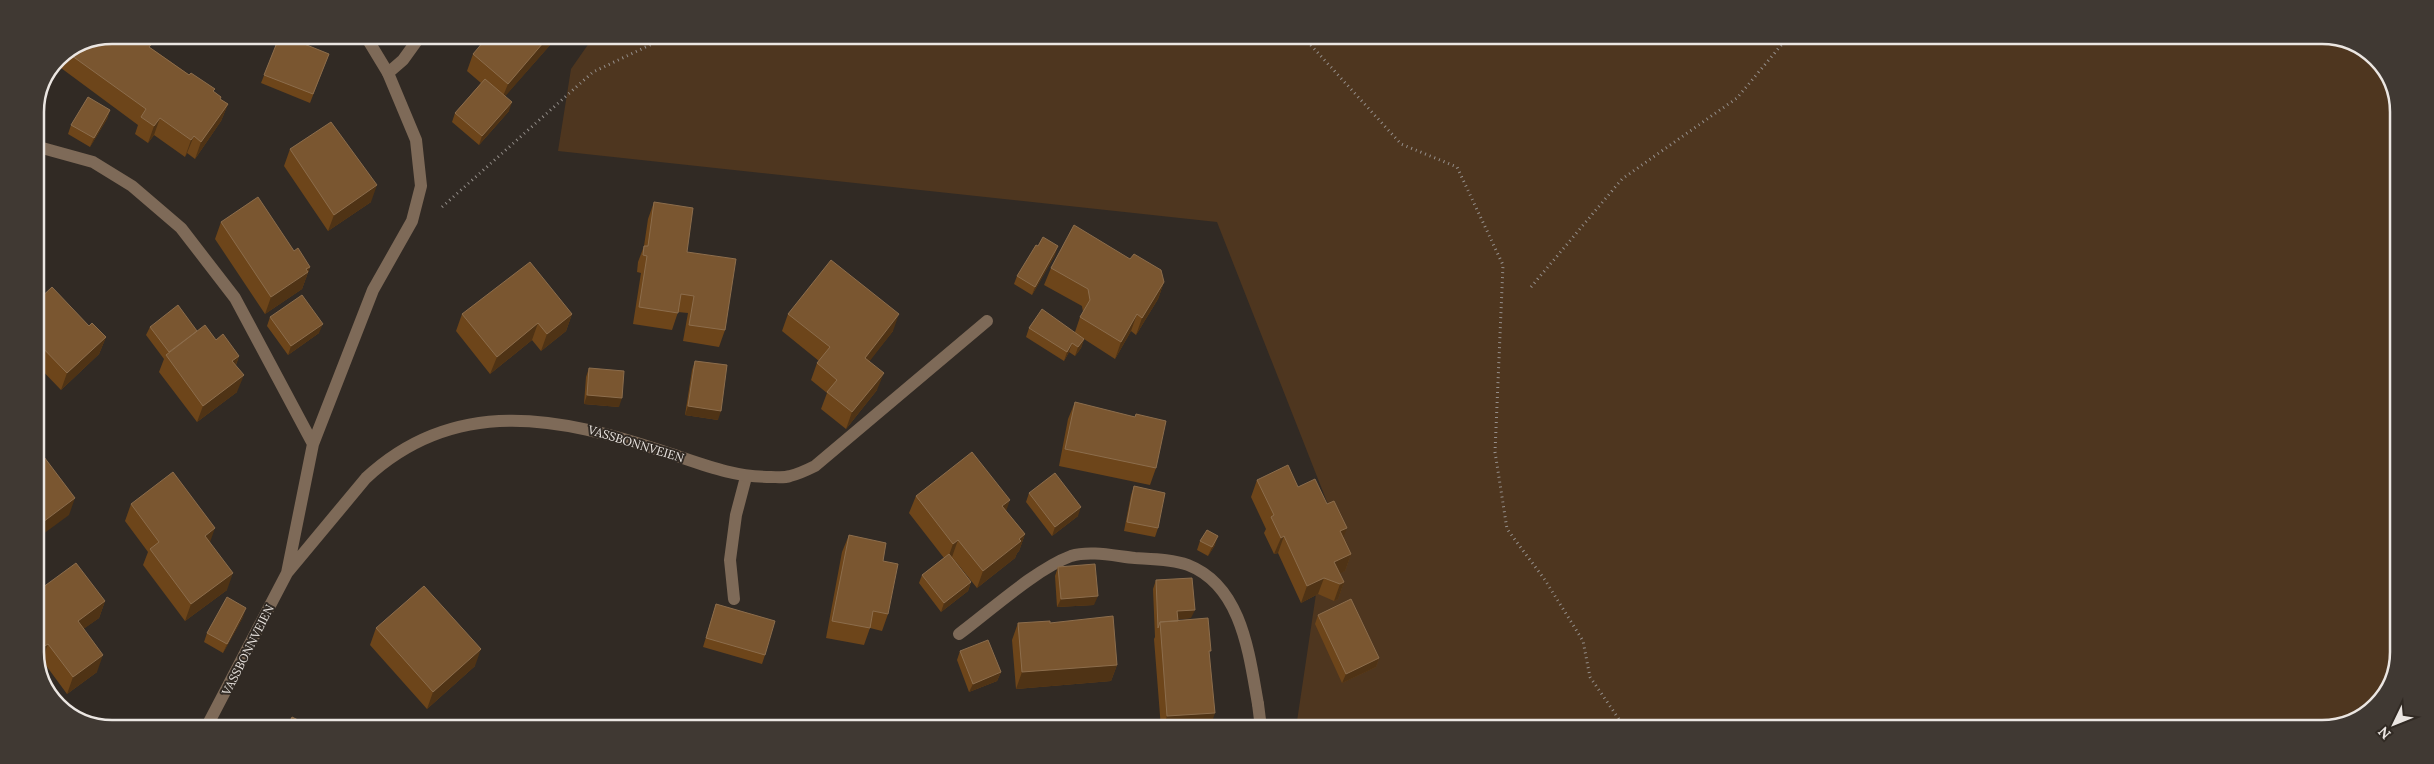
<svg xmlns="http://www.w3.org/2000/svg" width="2434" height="764" viewBox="0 0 2434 764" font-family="Lora,serif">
  <rect width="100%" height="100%" fill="#312a24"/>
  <path fill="#4e361f" d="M594,36L2343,38L2383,65L2399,106L2396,673L2369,713L2323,729L1296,728L1329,507L1217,222L558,151L571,69Z"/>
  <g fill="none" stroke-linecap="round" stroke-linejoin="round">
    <path stroke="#958f8b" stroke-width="3" stroke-dasharray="1 4" stroke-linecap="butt" d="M1308,36V42L1401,144L1457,167L1503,265L1495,452L1507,529L1545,580L1583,641L1590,677L1625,728
      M442,207L593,72L669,36
      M1531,287L1622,179L1737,98L1788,37"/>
    <path stroke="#7e6a58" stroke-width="12" d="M388,73L403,60L421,35
      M734,599L730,560L736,515L746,477
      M959,634C990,611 1036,569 1071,556C1090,550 1115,556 1135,558C1152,559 1172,559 1188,565C1242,586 1249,654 1258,704"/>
    <path stroke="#7e6a58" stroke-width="12" d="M35,146L93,162L132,186L181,228L235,298L313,444
      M287,573L366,478C455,395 560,417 665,452C702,464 732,477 771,477C777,477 784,478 790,476C799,474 807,470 815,466L987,321
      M1258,704L1261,728
      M207,726L287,573L313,444L373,290L412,221L421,186L416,140L388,73L365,35"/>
  </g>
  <path fill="#6d451a" d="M111,35L151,48L214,92L221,97L220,99L228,104L221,121L195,159L187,153L185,157L154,135L148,143L135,134L138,125L61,68L66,54Z
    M213,35H220L219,38Z
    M224,35H231L229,38Z
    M280,35L329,54L310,103L261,83Z
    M558,36L505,96L509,111L479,145L452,122L455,113L481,83L467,71L473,54Z
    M110,110L107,119L90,147L68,134L71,125Z
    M290,149L371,202L328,231L284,166Z
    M654,202L687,252L725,330L719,347L683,341L688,313L678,312L672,330L633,324L641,273L637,272L638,262L644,246L648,219Z
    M221,222L294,251L310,267L302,289L265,314L215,239Z
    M1055,255L1032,295L1014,284L1017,276Z
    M1051,268L1164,282L1158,299L1136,335L1131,331L1115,359L1084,339L1081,348L1075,356L1069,352L1064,361L1026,337L1029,328L1075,332L1080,317L1083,312L1082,306L1044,285Z
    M35,303L89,326L106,337L99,354L61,390L35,363Z
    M462,314H572L566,331L541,351L532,340L490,374L456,331Z
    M788,314L893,331L869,361L877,390L846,429L821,409L827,393L811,380L817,363L819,361L782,331Z
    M270,317L319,333L288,355L267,326Z
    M150,327L197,331L216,340L239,356L236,365L237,392L197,422L159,372L164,359L146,335Z
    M695,361L718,420L685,415L692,370Z
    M589,368L619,407L584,404L586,377Z
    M1075,402L1156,468L1150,485L1059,466L1068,419Z
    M1257,480L1298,487L1344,538L1351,554L1345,571L1339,573L1344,582L1338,599L1334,601L1318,594L1301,603L1278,553L1274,554L1264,533L1266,529L1251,497Z
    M1134,486L1158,528L1155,537L1124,531L1131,495Z
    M1029,493L1078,516L1052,536L1026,502Z
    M916,496L1006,511L1025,534L1019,551L1017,553L1015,558L977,588L952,557L971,582L968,591L941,612L919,583L922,575L944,558L909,513Z
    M131,504L210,542L227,590L185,621L143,565L148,552L125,521Z
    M849,535L883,561L888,614L882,631L870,628L864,645L826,638L842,552Z
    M1200,541L1215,545L1208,556L1197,550Z
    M1058,567L1094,605L1057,607L1055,576Z
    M1156,580L1191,618L1177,619L1178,621L1209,655L1210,728H1161L1154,639L1155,637L1153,589Z
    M35,593L105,601L99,618L83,629L97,672L67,694L42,660L35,658Z
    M716,604L765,655L762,664L703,647Z
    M1318,615L1379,658L1376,667L1342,683L1315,624Z
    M243,617L223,653L204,642L207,633Z
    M1018,623H1050L1117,665L1111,681L1016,689L1012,640Z
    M376,628L475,666L427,709L370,645Z
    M960,651L1001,672L997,681L969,692L957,660Z"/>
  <path fill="#4f3315" d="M549,36H558L501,101L508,84Z
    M512,102L509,111L479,145L482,136Z
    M228,104L221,121L195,159L201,142Z
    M110,110L107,119L90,147L94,138Z
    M160,118L154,135L148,143L154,126Z
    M194,136L187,153L185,157L191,140Z
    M377,185L371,202L328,231L334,215Z
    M1058,246L1055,255L1032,295L1035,287Z
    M310,267L302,289L265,314L271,297Z
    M1164,282L1158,299L1136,335L1142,318Z
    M572,314L566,331L541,351L547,334Z
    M899,314L893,331L859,375L865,358Z
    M1137,314L1131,331L1115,359L1121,342Z
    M538,323L532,340L490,374L497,357Z
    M323,324L319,333L288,355L291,346Z
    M106,337L99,354L61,390L67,373Z
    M1084,339L1081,348L1075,356L1078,347Z
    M1072,343L1069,352L1064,361L1067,352Z
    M239,356L233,372L232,361Z
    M884,373L877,390L846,429L852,412Z
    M244,375L237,392L197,422L203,406Z
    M587,395L622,398L619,407L584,404Z
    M688,406L721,411L718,420L685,415Z
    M75,498L69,515L35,540V528Z
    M1010,500L1004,517L1002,506Z
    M1081,507L1078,516L1052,536L1055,527Z
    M215,528L209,545L205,536Z
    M1347,528L1341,544L1340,531Z
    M1025,534L1019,551L1017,553L1015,558L977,588L983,571Z
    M1218,536L1215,545L1208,556L1212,547Z
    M1284,536L1278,553L1274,554L1281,538Z
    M958,540L952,557L947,561L953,544Z
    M1351,554L1345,571L1327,579L1334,562Z
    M233,573L227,590L185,621L191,604Z
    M1324,578L1318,594L1301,603L1307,586Z
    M971,582L968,591L941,612L944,603Z
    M1344,582L1338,599L1334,601L1340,584Z
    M1098,596L1094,605L1057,607L1061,599Z
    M105,601L99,618L71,638L78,621Z
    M246,608L243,617L223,653L227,644Z
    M1195,610L1191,618L1174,620L1177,611Z
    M48,644L42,660L37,664L35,657L37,651Z
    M481,649L475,666L427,709L433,692Z
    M103,655L97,672L67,694L73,677Z
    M1379,658L1376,667L1342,683L1346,674Z
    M1117,665L1111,681L1016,689L1022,672Z
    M1001,672L997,681L969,692L973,684Z
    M1215,713L1210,728H1163L1167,716Z"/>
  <path fill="#7a5630" stroke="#8c6d4c" d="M111,35H145L154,41L149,47L189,75L191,73L215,89L213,91L221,97L220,99L228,104L201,142L194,136L191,140L160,118L154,126L141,117L146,109L68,53Z
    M280,35H282L329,54L313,94L264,75Z
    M489,35L549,36L508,84L473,54Z
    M485,79L512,102L482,136L455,113Z
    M88,97L110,110L94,138L71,125Z
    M331,122L377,185L334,215L290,149Z
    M258,197L294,251L298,248L310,267L306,269L308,272L271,297L221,222Z
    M654,202L693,208L687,252L736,259L725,330L689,325L694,296L681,294L678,313L639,307L647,256L643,255L644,246H648Z
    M1074,225L1130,259L1134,254L1161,270L1164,282L1142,318L1137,314L1121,342L1080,317L1090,300L1088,289L1051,268Z
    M1043,237L1058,246L1035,287L1017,276L1036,245L1038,246Z
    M831,260L899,314L865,358L884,373L852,412L827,392L837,380L817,363L830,347L788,314Z
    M530,262L572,314L547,334L538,323L497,357L462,314Z
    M52,287L89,326L92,323L106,337L67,373L35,340V303Z
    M302,295L323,324L291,346L270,317Z
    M178,305L197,331L169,352L150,327Z
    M1042,309L1084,339L1078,347L1072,343L1067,352L1029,328Z
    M205,325L216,340L223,334L239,356L232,361L244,375L203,406L166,355Z
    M695,361L727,365L721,411L688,406Z
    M589,368L624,371L622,398L587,395Z
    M1075,402L1135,417L1136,414L1166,421L1156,468L1065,449Z
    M35,445L75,498L35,528Z
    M972,452L1010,500L1002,506L1025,534L1019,539L1021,541L983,571L958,540L953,544L916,496Z
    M1288,465L1298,487L1315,479L1327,504L1334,501L1347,528L1340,531L1351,554L1334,562L1344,582L1340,584L1324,578L1307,586L1284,536L1281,538L1271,517L1274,515L1257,480Z
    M173,472L215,528L205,536L233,573L191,604L150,549L159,542L131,504Z
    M1055,473L1081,507L1055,527L1029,493Z
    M1134,486L1165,493L1158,528L1127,522Z
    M1207,530L1218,536L1212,547L1200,541Z
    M849,535L886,543L883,561L898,564L888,614L873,611L870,628L832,621Z
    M949,554L971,582L944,603L922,575Z
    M76,563L105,601L78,621L103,655L73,677L48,644L37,651L35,648V593Z
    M1095,564L1098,596L1061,599L1058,567Z
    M1192,578L1195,610L1177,611L1178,621L1160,622L1158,628L1156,580Z
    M424,586L481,649L433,692L376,628Z
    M227,597L246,608L227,644L207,633Z
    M1351,599L1379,658L1346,674L1318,615Z
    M716,604L775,621L765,655L706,638Z
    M1113,616L1117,665L1022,672L1018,623L1050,621V623Z
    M1208,618L1211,651H1209L1215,713L1167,716L1160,622Z
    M988,640L1001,672L973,684L960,651Z
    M292,717L312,727H287Z"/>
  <g text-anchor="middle" stroke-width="4" stroke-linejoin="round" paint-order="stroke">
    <g font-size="12" fill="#ebe6e2" stroke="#312a24">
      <text transform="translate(636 444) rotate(17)" y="4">VASSBONNVEIEN</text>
      <text transform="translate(248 650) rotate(-63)" y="4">VASSBONNVEIEN</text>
    </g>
  </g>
  <path d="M0 0H2434V764H0ZM112 44H2322A68 68 0 0 1 2390 112V652A68 68 0 0 1 2322 720H112A68 68 0 0 1 44 652V112A68 68 0 0 1 112 44Z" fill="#403933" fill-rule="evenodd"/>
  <path fill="none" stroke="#ebe6e2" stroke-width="2.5" d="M112 44H2322A68 68 0 0 1 2390 112V652A68 68 0 0 1 2322 720H112A68 68 0 0 1 44 652V112A68 68 0 0 1 112 44Z"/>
  <g transform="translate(2394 724) rotate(227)" stroke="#312a24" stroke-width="4" paint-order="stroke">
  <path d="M0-4L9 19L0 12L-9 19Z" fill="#ebe6e2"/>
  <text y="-8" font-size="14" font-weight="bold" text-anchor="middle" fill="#ebe6e2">N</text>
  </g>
</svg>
